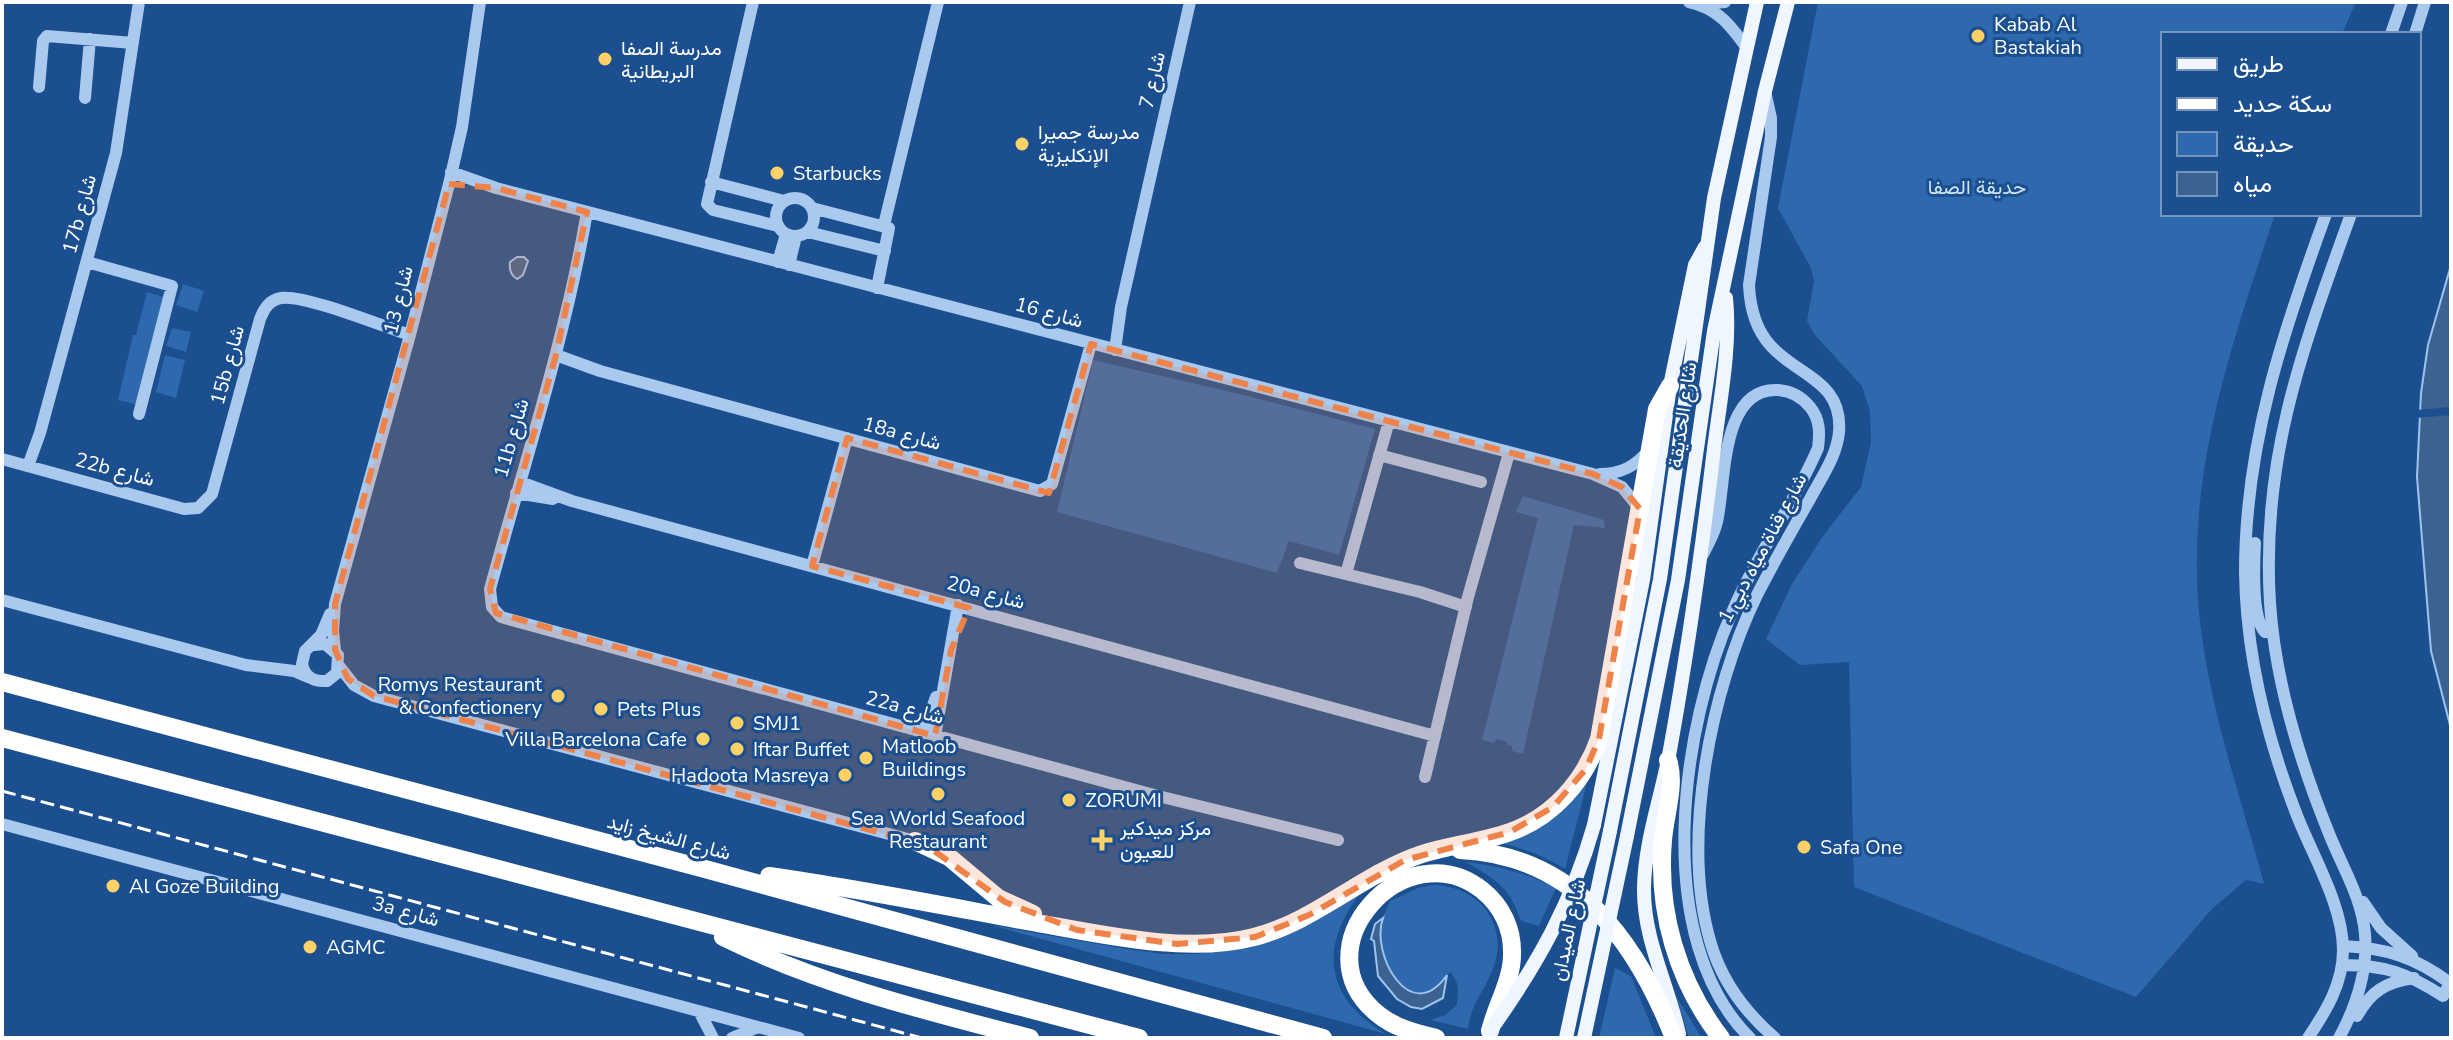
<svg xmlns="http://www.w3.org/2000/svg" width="2453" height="1040" viewBox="0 0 2453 1040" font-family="'Nunito Sans',Vazirmatn,sans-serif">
  <rect width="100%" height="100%" fill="#1b4f8f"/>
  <path fill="#2e69ad" d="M1818,2H2356L2342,34H2163V214H2275C2232,343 2186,473 2199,612C2208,705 2240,794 2264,884L2246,880L2212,909L2136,997L1854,887L1849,662L1800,665L1766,639L1792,584L1823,536L1861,487L1871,442L1870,411L1862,386L1814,334L1807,321L1814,281L1811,268L1778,208Z
    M183,284L204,291L197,312L176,305Z
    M147,292L167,298L138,405L118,400L133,335H138L136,334Z
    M172,328L191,332L186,352L166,346Z
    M165,355L185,360L176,398L156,392Z
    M1093,360L1244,395L1375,429L1339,555L1289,541L1277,573L1057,512Z
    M1523,496L1604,520L1605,528L1574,525L1523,754L1512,751V746L1507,745L1506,741L1496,739L1494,743L1482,740L1538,518L1516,512Z
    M1591,767L1565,869C1542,855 1521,847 1495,842Z
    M1466,862C1499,866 1526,873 1556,888L1539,926L1521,921C1509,886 1496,880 1466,862Z
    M1432,885C1479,885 1511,926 1492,971C1483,994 1471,1003 1468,1029L1430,1020L1445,1015L1457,1005C1458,992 1460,982 1450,972C1444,979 1438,989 1428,993C1398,1003 1377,948 1381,925C1382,917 1387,909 1390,901L1418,888Z
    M1366,886C1320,941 1320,995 1386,1034L991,925L1126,949L1163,954H1196L1228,950Z
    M1615,968L1631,976L1656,1038H1599Z
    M1677,998L1702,1038H1689Z"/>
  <path fill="#3c6290" stroke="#9cc4f0" stroke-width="2" d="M517,257H524L528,261L523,275L517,279C510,275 509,269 510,262Z
    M2451,265V729L2431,651L2417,477L2421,393L2428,345Z
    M1383,918C1370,953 1410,1028 1447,975L1443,998L1422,1009L1411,1007L1397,999L1378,976L1374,941L1371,939L1375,924Z"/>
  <path fill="#1b4f8f" d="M2451,407V415L2416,418L2417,410Z"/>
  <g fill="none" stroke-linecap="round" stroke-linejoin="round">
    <path stroke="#a9c9ee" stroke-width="12" d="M753,2L707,204L713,210L778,226
      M1689,2C1718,8 1731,26 1747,48
      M1704,4L1725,2
      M2391,34L2402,2
      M2415,34L2425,2
      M39,87L43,41L47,36L133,43
      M1765,91L1771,118V137L1749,285C1750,308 1755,329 1771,346C1798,376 1843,381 1839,432C1837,456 1821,478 1810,499C1792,530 1774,562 1757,595C1711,689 1680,841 1711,944C1722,981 1746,1013 1775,1038
      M85,98L90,39
      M451,172L496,188L1593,474L1622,487L1640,509
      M711,182L784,201
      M776 217a19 19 0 1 1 38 0a19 19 0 1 1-38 0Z
      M812,208L889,228L877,288
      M587,212C565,340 524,464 490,589L492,607L501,617L1154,795L1338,840
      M884,225L938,2
      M808,232L885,251
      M87,262L172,286L139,414
      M778,262L786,234
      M789,265L796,236
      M1115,350L1121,307L1190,2
      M556,355L600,371L1040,491L1052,484L1091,344
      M1379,455L1481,482
      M2,459L184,509L198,508L212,494L260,319C264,309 269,300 281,298C304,294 384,327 410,335
      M28,466L40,433L116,153L139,2
      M1600,474C1621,474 1636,466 1649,450
      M520,482L572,501L1435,736
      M516,493L553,499
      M2255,543C2254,564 2251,617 2265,632L2272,627
      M1702,556C1708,545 1714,535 1717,522C1726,483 1720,387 1778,390C1791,391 1802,397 1810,407C1820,419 1820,433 1818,448C1794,504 1757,554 1733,610C1681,726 1650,939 1750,1038
      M1300,563L1420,592L1466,607
      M812,566L847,438
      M1346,574L1389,421
      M2,600L246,665L294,671L308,677
      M314,645L325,644L338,655L337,673L327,681C313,682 305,677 302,664L305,651L321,635L330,614
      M335,650L333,631L335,604L410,335L449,184L462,127L480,2
      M339,666L354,685L374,696L915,841
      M923,733L936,697
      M935,736L958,605
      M1425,777L1468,597L1509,453
      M2,824L799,1038
      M2363,902L2381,928L2412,956
      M2342,965C2385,965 2407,973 2443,996L2450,983C2415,957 2386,948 2343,946
      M699,1011L713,1038
      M2357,1016C2371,991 2386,982 2414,978
      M732,1038L758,1027
      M2308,1038C2326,1011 2343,984 2343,950C2343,905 2312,855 2296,813C2267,738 2246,653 2245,572C2245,444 2283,332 2326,214
      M2339,1038C2357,1005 2368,971 2365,934C2362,897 2341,865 2328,831C2299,759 2275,680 2270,603C2261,456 2303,348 2351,214"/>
    <path stroke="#f0f6ff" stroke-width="14" d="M1594,825L1643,580L1670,386L1695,265L1705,247
      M1610,831L1660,579L1714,198L1757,2
      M1627,836L1678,580L1714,331L1765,91L1788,2
      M1679,1034C1668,984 1643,939 1644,887C1645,840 1662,795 1670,750C1688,650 1702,550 1714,449C1720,400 1731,347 1726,298"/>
    <path stroke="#fff" stroke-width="18" d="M2,682L705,869L1323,1038
      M2,738L1139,1038
      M1668,760C1676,785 1665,814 1663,840C1657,911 1677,981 1721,1038
      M915,841L949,857L998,898L1033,914
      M1460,850C1575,855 1636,941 1674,1038
      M769,876C855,888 940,905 1026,921C1096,933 1185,955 1254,937C1316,921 1362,874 1422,854C1451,845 1482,842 1510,832C1553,817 1584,781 1599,739L1657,409L1670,386
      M723,937C820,985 926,1011 1030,1038
      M1436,1038C1416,1033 1395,1028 1379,1015C1296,949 1405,829 1482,890C1502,906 1513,929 1512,955C1512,980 1496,1006 1490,1031"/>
    <path stroke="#fff" stroke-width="3" stroke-dasharray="14 6" stroke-linecap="butt" d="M2,791L922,1038"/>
    <path stroke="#f0f6ff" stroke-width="14" d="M1490,1031C1537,965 1572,903 1594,825
      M1566,1038L1610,831
      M1584,1038L1627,836"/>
  </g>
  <path fill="#ee8249" fill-opacity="0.2" stroke="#ee8249" stroke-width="6" stroke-dasharray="16 10" stroke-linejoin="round" d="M449,184L496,188L587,212L556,355L490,589L496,613L935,736L951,650L969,608L812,566L847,438L1049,493L1091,344L1593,474L1622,487L1640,509L1599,739L1586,769L1553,807L1510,832L1405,860L1309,915L1255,937L1177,944L1077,930L1005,902L926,845L374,696L348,679L335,650V604Z"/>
  <g fill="#ffd166" stroke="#1b4f8f" stroke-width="3">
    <circle cx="1978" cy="36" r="8"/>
    <circle cx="605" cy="59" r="8"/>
    <circle cx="1022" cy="144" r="8"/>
    <circle cx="777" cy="173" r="8"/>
    <circle cx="558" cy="696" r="8"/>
    <circle cx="601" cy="709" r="8"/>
    <circle cx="737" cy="723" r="8"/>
    <circle cx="703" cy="739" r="8"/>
    <circle cx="737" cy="749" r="8"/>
    <circle cx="866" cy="758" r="8"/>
    <circle cx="845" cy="775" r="8"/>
    <circle cx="938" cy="794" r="8"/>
    <circle cx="1069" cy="800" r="8"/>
    <path d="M1098 828h8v8h8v8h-8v8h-8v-8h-8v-8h8z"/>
    <circle cx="1804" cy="847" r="8"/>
    <circle cx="113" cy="886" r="8"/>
    <circle cx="310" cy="947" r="8"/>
  </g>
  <g text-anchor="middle" stroke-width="6" stroke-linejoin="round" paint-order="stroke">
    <g font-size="20" fill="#fff" stroke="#1b4f8f" text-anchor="start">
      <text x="1994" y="31">Kabab Al<tspan x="1994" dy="23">Bastakiah</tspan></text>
      <text x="621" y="55">مدرسة الصفا<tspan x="621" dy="23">البريطانية</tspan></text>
      <text x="1038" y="139">مدرسة جميرا<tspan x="1038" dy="23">الإنكليزية</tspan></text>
      <text x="793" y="180">Starbucks</text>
      <text x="542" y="691" text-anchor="end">Romys Restaurant<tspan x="542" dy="23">&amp; Confectionery</tspan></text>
      <text x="617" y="716">Pets Plus</text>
      <text x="753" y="730">SMJ1</text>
      <text x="687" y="746" text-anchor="end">Villa Barcelona Cafe</text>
      <text x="882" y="753">Matloob<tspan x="882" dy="23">Buildings</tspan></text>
      <text x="753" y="756">Iftar Buffet</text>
      <text x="829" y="782" text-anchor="end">Hadoota Masreya</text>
      <text x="1085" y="807">ZORUMI</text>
      <text x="938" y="825" text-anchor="middle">Sea World Seafood<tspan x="938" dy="23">Restaurant</tspan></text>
      <text x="1120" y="835">مركز ميدكير<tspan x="1120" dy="23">للعيون</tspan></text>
      <text x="1820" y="854">Safa One</text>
      <text x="129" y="893">Al Goze Building</text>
      <text x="326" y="954">AGMC</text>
    </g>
    <g font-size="20" fill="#fff" stroke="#1b4f8f">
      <text transform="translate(1152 80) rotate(-77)" y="7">شارع 7</text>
      <text transform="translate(79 214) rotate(-75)" y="7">17b شارع</text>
      <text transform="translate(398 300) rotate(-76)" y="7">شارع 13</text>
      <text transform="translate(1049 312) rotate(15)" y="7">شارع 16</text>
      <text transform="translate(227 365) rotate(-75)" y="7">15b شارع</text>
      <text transform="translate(1682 415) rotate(-82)" y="7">شارع الحديقة</text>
      <text transform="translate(902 433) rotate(15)" y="7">18a شارع</text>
      <text transform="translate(511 438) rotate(-74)" y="7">11b شارع</text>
      <text transform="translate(115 469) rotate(15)" y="7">22b شارع</text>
      <text transform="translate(1762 548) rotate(-62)" y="7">شارع قناة مياه دبي 1</text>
      <text transform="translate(986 592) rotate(15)" y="7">20a شارع</text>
      <text transform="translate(905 707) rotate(15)" y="7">22a شارع</text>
      <text transform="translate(669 837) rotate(15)" y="7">شارع الشيخ زايد</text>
      <text transform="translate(406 911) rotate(15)" y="7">3a شارع</text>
      <text transform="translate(1568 930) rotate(-78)" y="7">شارع الميدان</text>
    </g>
    <g font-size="20" fill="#cfe3fa" stroke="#1b4f8f">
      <text x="1977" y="194">حديقة الصفا</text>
    </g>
  </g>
  <rect width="2453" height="1040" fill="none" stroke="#ffffff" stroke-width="8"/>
  <rect x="2161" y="32" width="260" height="184" fill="#1b4f8f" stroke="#7695bc" stroke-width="2"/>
  <rect x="2177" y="58" width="40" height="12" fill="#f0f6ff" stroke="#7695bc" stroke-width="2"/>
  <text x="2233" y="72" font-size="24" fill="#ffffff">طريق</text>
  <rect x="2177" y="98" width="40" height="12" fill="#ffffff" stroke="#7695bc" stroke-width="2"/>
  <text x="2233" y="112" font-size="24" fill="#ffffff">سكة حديد</text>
  <rect x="2177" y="132" width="40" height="24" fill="#2e69ad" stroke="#7695bc" stroke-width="2"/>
  <text x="2233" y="152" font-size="24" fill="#ffffff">حديقة</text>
  <rect x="2177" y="172" width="40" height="24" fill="#3c6290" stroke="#7695bc" stroke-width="2"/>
  <text x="2233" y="192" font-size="24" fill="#ffffff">مياه</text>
</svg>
